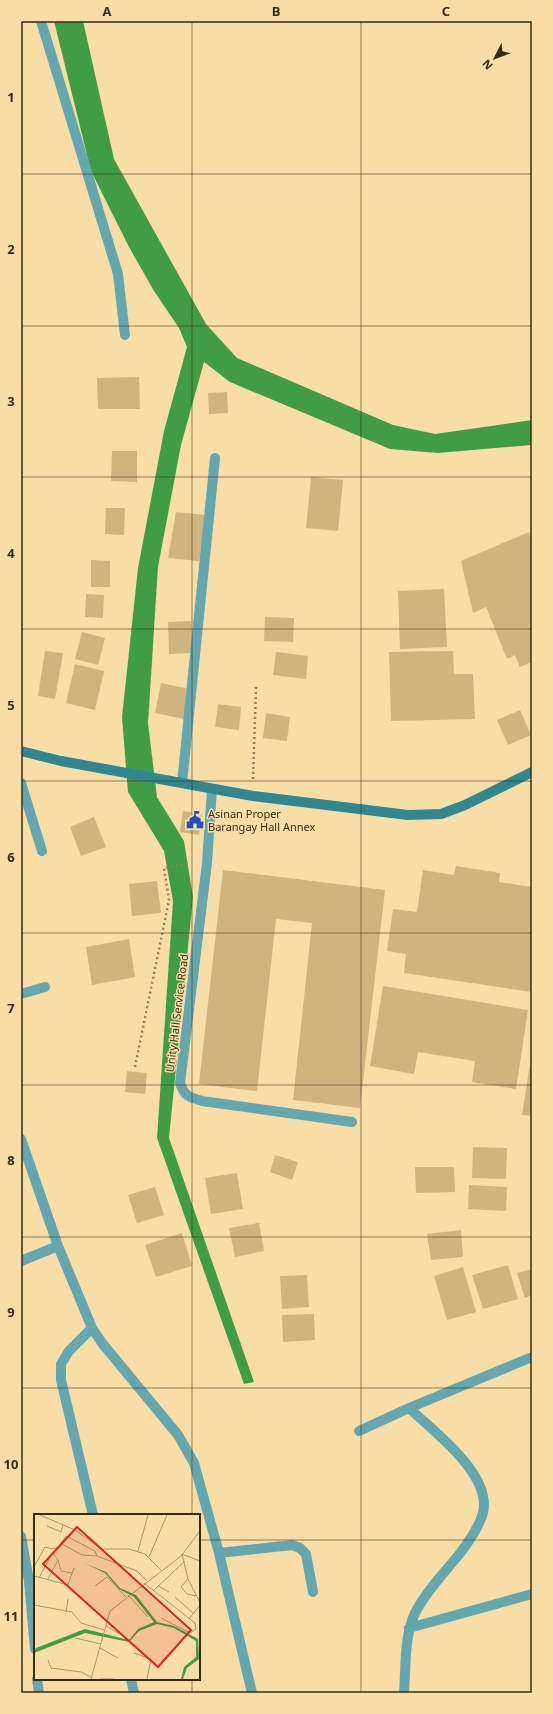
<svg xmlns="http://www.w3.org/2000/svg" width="553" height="1714" viewBox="0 0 553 1714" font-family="'Noto Sans',sans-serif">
  <rect width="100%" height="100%" fill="#f8dda6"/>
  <path fill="#419c46" d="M54,21H83L114,159L206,324L237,358L393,425L435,434L532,420V445L438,453L390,449L230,382L204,362L181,445L158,567L148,723L157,797L184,841L193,897L169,1138L254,1382L244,1384L157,1138L173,901L164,851L128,792L122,717L138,568L164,431L187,347L179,328L154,291L129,247L91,171Z"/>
  <path fill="#cfb47f" d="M139,377L140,409H98L97,378Z
    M227,392L228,413L209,414L208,393Z
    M112,451H137V482L111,481Z
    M311,477L343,480L338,531L306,528Z
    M106,508H125L124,535L105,534Z
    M176,512L206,515L199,561L168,558Z
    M529,532L532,542V662L520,667L515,655L507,659L486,607L473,613L461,561Z
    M91,560L110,561V587H91Z
    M444,589L447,647L400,649L398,591Z
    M86,594L104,595L103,618L85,617Z
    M265,617L294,618L293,642L264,641Z
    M191,621L192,653L169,654L168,622Z
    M82,632L105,638L98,665L75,659Z
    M45,651L63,653L55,699L38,696Z
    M453,651L454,674H473L475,719L391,721L389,652Z
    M276,652L308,656L306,679L273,675Z
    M75,664L104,671L95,710L66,703Z
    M161,683L190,689L184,719L155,713Z
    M218,704L241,707L239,730L215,727Z
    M520,710L531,735L508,745L497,720Z
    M266,713L290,717L287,741L263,738Z
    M183,811L202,814L199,835L180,832Z
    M94,817L106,847L81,856L70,827Z
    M456,866L500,873L499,882L532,887V992L404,973L406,954L387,951L393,909L417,912L423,870L454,875Z
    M223,870L385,890L360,1108L293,1100L312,923L276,919L257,1091L199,1084Z
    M157,881L161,913L132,916L129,884Z
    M129,939L135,977L92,985L86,947Z
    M383,986L528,1010L516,1089L472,1082L475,1061L418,1052L414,1074L370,1066Z
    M531,1057L532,1058V1116L522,1115Z
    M127,1071L147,1073L145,1094L125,1092Z
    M473,1147L507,1148L506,1179L472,1178Z
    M275,1155L298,1162L292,1180L270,1172Z
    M415,1167H454L455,1192L416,1193Z
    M237,1173L243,1209L211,1214L205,1178Z
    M469,1185L507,1187L506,1211L468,1209Z
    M155,1187L164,1215L137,1223L128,1195Z
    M259,1223L264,1251L235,1257L229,1228Z
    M461,1230L463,1257L431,1260L427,1234Z
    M182,1233L192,1266L156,1277L145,1245Z
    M508,1265L518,1299L483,1309L472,1275Z
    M463,1267L476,1312L447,1320L434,1276Z
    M532,1269V1295L525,1298L517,1273Z
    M307,1275L309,1307L282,1309L280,1276Z
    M314,1314L315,1340L283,1342L282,1315Z"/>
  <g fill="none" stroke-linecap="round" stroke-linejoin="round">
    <path stroke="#92805a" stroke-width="2.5" stroke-dasharray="2 3" stroke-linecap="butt" d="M253,779L256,687
      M135,1067L169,900L164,868L188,864"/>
    <path stroke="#65a7ae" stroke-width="10" d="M41,21L118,274L125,335
      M21,783L42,851
      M212,789L207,863L180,1083C185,1097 189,1097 202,1101L352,1122"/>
    <path stroke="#65a7ae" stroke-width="10" d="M182,783L215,458
      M21,994L45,987
      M21,1139L58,1246L92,1328L102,1343L178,1435L194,1463L219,1553L252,1693
      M21,1261L58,1246
      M92,1328L69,1351L61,1364V1380L93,1515
      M359,1431L409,1408L532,1357
      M21,1536L29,1581L35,1649
      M219,1553L292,1545L300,1548L306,1554L313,1592
      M409,1628L532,1594
      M37,1679L39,1693
      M131,1679L134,1693
      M404,1693C406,1667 404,1636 415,1613C426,1591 446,1571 461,1552C470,1540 479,1527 483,1513C492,1474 434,1432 409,1408"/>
    <path stroke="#308790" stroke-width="10" d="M21,751L61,761L253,796L408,815L441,814L465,805L532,772"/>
  </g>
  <path fill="none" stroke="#362c16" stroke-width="1" stroke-opacity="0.55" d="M192,21V1515M361,21V1693M21,174H532M21,326H532M21,477H532M21,629H532M21,781H532M21,933H532M21,1085H532M21,1237H532M21,1388H532M21,1540H35M199,1540H532M192,1679V1693"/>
  <defs>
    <g id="civic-bare" transform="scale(1.38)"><path d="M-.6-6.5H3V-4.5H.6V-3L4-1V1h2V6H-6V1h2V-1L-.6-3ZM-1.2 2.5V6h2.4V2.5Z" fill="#2651bf" stroke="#f8dda6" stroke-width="2.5" paint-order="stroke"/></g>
  </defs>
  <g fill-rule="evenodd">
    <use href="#civic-bare" x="195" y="820"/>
  </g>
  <g text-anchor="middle" stroke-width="3" stroke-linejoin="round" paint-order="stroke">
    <g font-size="11" fill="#362c16" stroke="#f8dda6" text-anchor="start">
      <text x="208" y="818">Asinan Proper<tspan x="208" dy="13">Barangay Hall Annex</tspan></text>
    </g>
    <g font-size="11" fill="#362c16" stroke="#f8dda6">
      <text transform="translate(177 1013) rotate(-83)" y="4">Unity Hall Service Road</text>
    </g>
  </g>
  <g transform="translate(34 1514)">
    <rect width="166" height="166" fill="#f8dda6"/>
    <path d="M50,49L72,58L86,74L102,81L123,108L140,112L164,125L165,145L153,154L149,165H147L150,153L162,143V127L140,114L123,110L105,117L95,128L51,119L0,139L2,134L51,115L95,126L104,115L120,108L100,83L85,75L71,59Z" fill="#419c46"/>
    <path fill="none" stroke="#aa966c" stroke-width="1" d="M6,1L41,16L68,35H95L111,40L127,56M13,12L27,18L29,11M28,30L48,41L63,42L103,57L113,67M104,37L114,1M18,39L24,46L27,57L38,59M148,40L154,65L166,89M148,40L166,47M115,43L133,1M0,53L11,33L19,35L25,33L32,22L61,37L63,42M0,62L34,71L40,54M5,64L18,39M14,65L24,46M154,65L147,73L153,80L162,82M110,69L161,109L162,115L156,119L127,104M61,72L73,63L92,83M124,72L135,78M120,76L151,47M94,81L114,103M141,83L159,99M0,91L38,98L47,109L70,116M32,98L34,85M155,105L166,91M72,112L86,120M41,124L67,130M66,134L84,144M100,139L117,145L113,165M14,146L17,154L47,158L57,163M57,165L76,97L147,42L166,17M66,165H80"/>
    <path fill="#d62828" fill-opacity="0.15" stroke="#d62828" stroke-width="2" d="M43,13L157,116L124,153L9,50Z"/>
    <rect width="166" height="166" fill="none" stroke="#362c16" stroke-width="2"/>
  </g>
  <rect width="553" height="1714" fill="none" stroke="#f8dda6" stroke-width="44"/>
  <g transform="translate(495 58) rotate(228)" stroke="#f8dda6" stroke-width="3" paint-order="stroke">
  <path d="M0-3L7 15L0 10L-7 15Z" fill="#362c16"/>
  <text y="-6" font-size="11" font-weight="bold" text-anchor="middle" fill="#362c16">N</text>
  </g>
  <rect x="22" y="22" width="509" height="1670" fill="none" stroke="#362c16" stroke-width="1.5"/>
  <g font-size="13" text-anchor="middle" font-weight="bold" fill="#362c16">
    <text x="107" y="16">A</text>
    <text x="276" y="16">B</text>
    <text x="446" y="16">C</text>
    <text x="11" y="102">1</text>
    <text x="11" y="254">2</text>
    <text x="11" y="406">3</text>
    <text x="11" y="558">4</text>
    <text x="11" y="710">5</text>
    <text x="11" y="862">6</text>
    <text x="11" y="1013">7</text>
    <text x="11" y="1165">8</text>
    <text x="11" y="1317">9</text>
    <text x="11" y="1469">10</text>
    <text x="11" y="1621">11</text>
  </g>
</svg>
